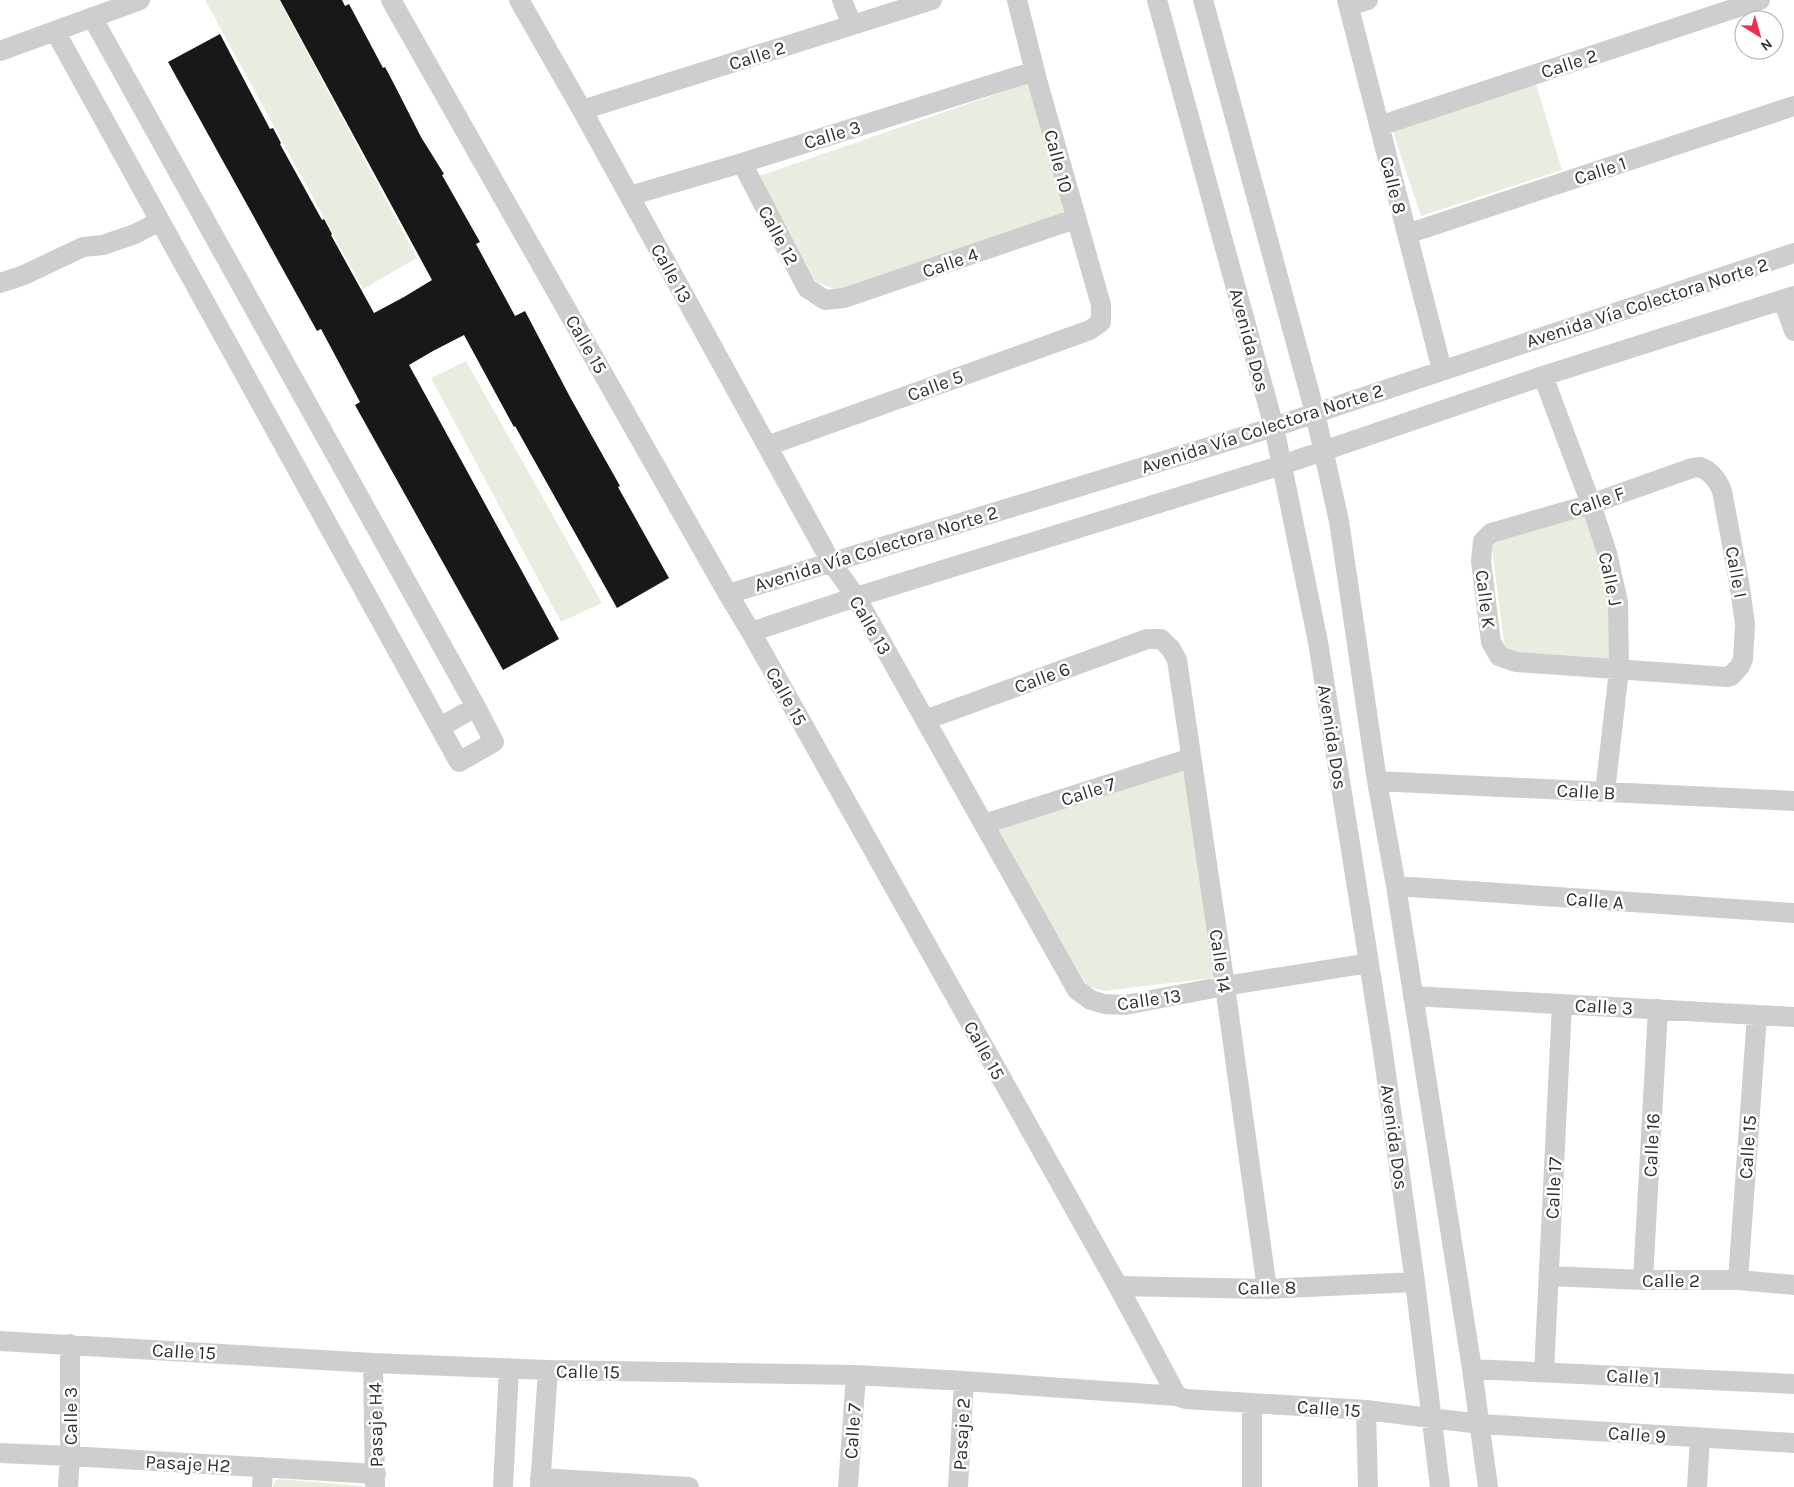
<svg xmlns="http://www.w3.org/2000/svg" width="1794" height="1487" viewBox="0 0 1794 1487" font-family="Karla,sans-serif">
  <rect width="100%" height="100%" fill="#fff"/>
  <path fill="#e8eedf" d="M205,0H279L417,258L363,289Z
    M1037,80L1064,214L836,290L816,282L759,176Z
    M1536,84L1562,170L1421,216L1392,129Z
    M466,361L602,603L561,622L431,378Z
    M1583,514L1588,520L1607,581L1613,654L1604,662L1511,656L1505,650L1492,548L1498,540Z
    M1179,770L1191,778L1219,970L1212,978L1104,991L1087,986L997,830L1004,824Z
    M278,1479L362,1486V1487H273L274,1482Z"/>
  <path fill="#181818" d="M280,0H342L345,6L349,4L383,68L385,67L393,82L421,137L444,174L442,175L480,242L476,244L515,316L525,311L570,397L620,486L618,487L669,578L617,608L515,426L514,427L464,335L433,351L409,365L559,639L503,670L355,405L360,402L321,329L317,331L168,62L220,34L270,129L273,128L281,143L280,144L322,220L324,219L332,234L331,235L374,313L404,297L432,280Z"/>
  <g fill="none" stroke-linecap="round" stroke-linejoin="round">
    <path stroke="#cecece" stroke-width="20" d="M391,0L728,594L751,632L1118,1286L1177,1396
      M519,0L582,110L831,562L856,597L1077,990L1091,1000L1104,1004L1125,1005L1225,986L1369,963
      M842,0L852,25
      M1157,0L1274,427L1318,642L1382,1045L1415,1282L1440,1487
      M1203,0L1315,413L1339,521L1377,781L1396,886L1472,1369L1488,1487
      M1347,0L1442,370
      M1349,6L1368,0
      M55,31L459,762L494,742L476,707L92,17
      M0,51L140,0
      M582,110L932,0
      M1379,126L1760,0
      M742,163L807,288L825,300L844,298L1075,219
      M629,196L742,163L1035,71
      M1407,234L1794,106
      M0,283L24,275L83,247L103,245L135,234L160,221
      M1783,300L1794,331
      M1543,376L1591,504L1607,553L1618,602L1619,670L1605,792
      M767,446L1090,330L1101,322V305L1037,80L1017,0
      M1700,467C1711,471 1718,481 1722,491L1739,582L1745,624L1743,659L1740,666L1731,676L1727,677L1516,662L1499,656L1491,642L1481,561L1483,541L1491,533L1591,504L1692,468Z
      M728,594L1274,427L1794,253
      M751,632L856,597L1282,465L1543,376L1794,296
      M925,720L1147,639H1161L1171,649L1177,660L1225,986L1267,1289
      M440,727L476,707
      M1377,781L1794,801
      M984,824L1191,758
      M1396,886L1794,913
      M1413,996L1794,1017
      M1549,1276L1643,1280H1738L1794,1285
      M1643,1280L1658,1009
      M1738,1280L1757,1015
      M1118,1286L1267,1289L1415,1282
      M0,1341L373,1363L548,1370L856,1375L964,1381L1177,1396L1186,1399L1366,1410L1480,1424L1794,1443
      M373,1363L375,1486
      M1472,1369L1794,1384
      M1544,1372L1562,1004
      M1366,1410L1368,1487
      M0,1453L70,1456L376,1474
      M540,1478L689,1487
      M68,1487L70,1456V1344
      M262,1487L263,1467
      M503,1487L509,1368
      M540,1487L548,1370
      M848,1487L856,1375
      M958,1487L964,1381
      M1252,1487V1403
      M1697,1487L1700,1438"/>
  </g>
  <g text-anchor="middle" stroke-width="5" stroke-linejoin="round" paint-order="stroke">
    <g font-size="19" fill="#313131" stroke="#fff">
      <text transform="translate(757 55) rotate(-18)" y="7">Calle 2</text>
      <text transform="translate(1569 63) rotate(-18)" y="7">Calle 2</text>
      <text transform="translate(832 134) rotate(-17)" y="7">Calle 3</text>
      <text transform="translate(1059 161) rotate(75)" y="7">Calle 10</text>
      <text transform="translate(1600 170) rotate(-18)" y="7">Calle 1</text>
      <text transform="translate(1394 185) rotate(76)" y="7">Calle 8</text>
      <text transform="translate(779 235) rotate(62)" y="7">Calle 12</text>
      <text transform="translate(950 262) rotate(-19)" y="7">Calle 4</text>
      <text transform="translate(672 273) rotate(61)" y="7">Calle 13</text>
      <text transform="translate(1647 302) rotate(-18)" y="7">Avenida Vía Colectora Norte 2</text>
      <text transform="translate(1250 340) rotate(75)" y="7">Avenida Dos</text>
      <text transform="translate(587 344) rotate(60)" y="7">Calle 15</text>
      <text transform="translate(935 385) rotate(-20)" y="7">Calle 5</text>
      <text transform="translate(1262 428) rotate(-18)" y="7">Avenida Vía Colectora Norte 2</text>
      <text transform="translate(1597 501) rotate(-19)" y="7">Calle F</text>
      <text transform="translate(876 548) rotate(-17)" y="7">Avenida Vía Colectora Norte 2</text>
      <text transform="translate(1737 572) rotate(80)" y="7">Calle I</text>
      <text transform="translate(1611 579) rotate(78)" y="7">Calle J</text>
      <text transform="translate(1486 599) rotate(83)" y="7">Calle K</text>
      <text transform="translate(871 625) rotate(60)" y="7">Calle 13</text>
      <text transform="translate(1042 677) rotate(-20)" y="7">Calle 6</text>
      <text transform="translate(787 696) rotate(61)" y="7">Calle 15</text>
      <text transform="translate(1333 737) rotate(81)" y="7">Avenida Dos</text>
      <text transform="translate(1088 791) rotate(-18)" y="7">Calle 7</text>
      <text transform="translate(1586 791) rotate(3)" y="7">Calle B</text>
      <text transform="translate(1595 900) rotate(4)" y="7">Calle A</text>
      <text transform="translate(1221 961) rotate(82)" y="7">Calle 14</text>
      <text transform="translate(1149 999) rotate(-8)" y="7">Calle 13</text>
      <text transform="translate(1604 1006) rotate(3)" y="7">Calle 3</text>
      <text transform="translate(985 1050) rotate(61)" y="7">Calle 15</text>
      <text transform="translate(1395 1137) rotate(82)" y="7">Avenida Dos</text>
      <text transform="translate(1651 1145) rotate(-87)" y="7">Calle 16</text>
      <text transform="translate(1747 1147) rotate(-86)" y="7">Calle 15</text>
      <text transform="translate(1553 1188) rotate(-87)" y="7">Calle 17</text>
      <text x="1671" y="1287">Calle 2</text>
      <text transform="translate(1267 1287) rotate(-1)" y="7">Calle 8</text>
      <text transform="translate(184 1351) rotate(3)" y="7">Calle 15</text>
      <text transform="translate(588 1371) rotate(1)" y="7">Calle 15</text>
      <text transform="translate(1633 1376) rotate(3)" y="7">Calle 1</text>
      <text transform="translate(1329 1408) rotate(4)" y="7">Calle 15</text>
      <text transform="translate(70 1416) rotate(-90)" y="7">Calle 3</text>
      <text transform="translate(375 1425) rotate(-91)" y="7">Pasaje H4</text>
      <text transform="translate(852 1431) rotate(-86)" y="7">Calle 7</text>
      <text transform="translate(961 1434) rotate(-87)" y="7">Pasaje 2</text>
      <text transform="translate(1637 1434) rotate(4)" y="7">Calle 9</text>
      <text transform="translate(188 1463) rotate(3)" y="7">Pasaje H2</text>
    </g>
  </g>
  <g transform="translate(1759 35) rotate(143)"><circle r="24" fill="#ffffff" stroke="#adadad"/>
  <path d="M0-4L9 19L0 12L-9 19Z" fill="#e9324f"/>
  <text y="-8" font-size="14" font-weight="bold" text-anchor="middle" fill="#313131">N</text>
  </g>
</svg>
